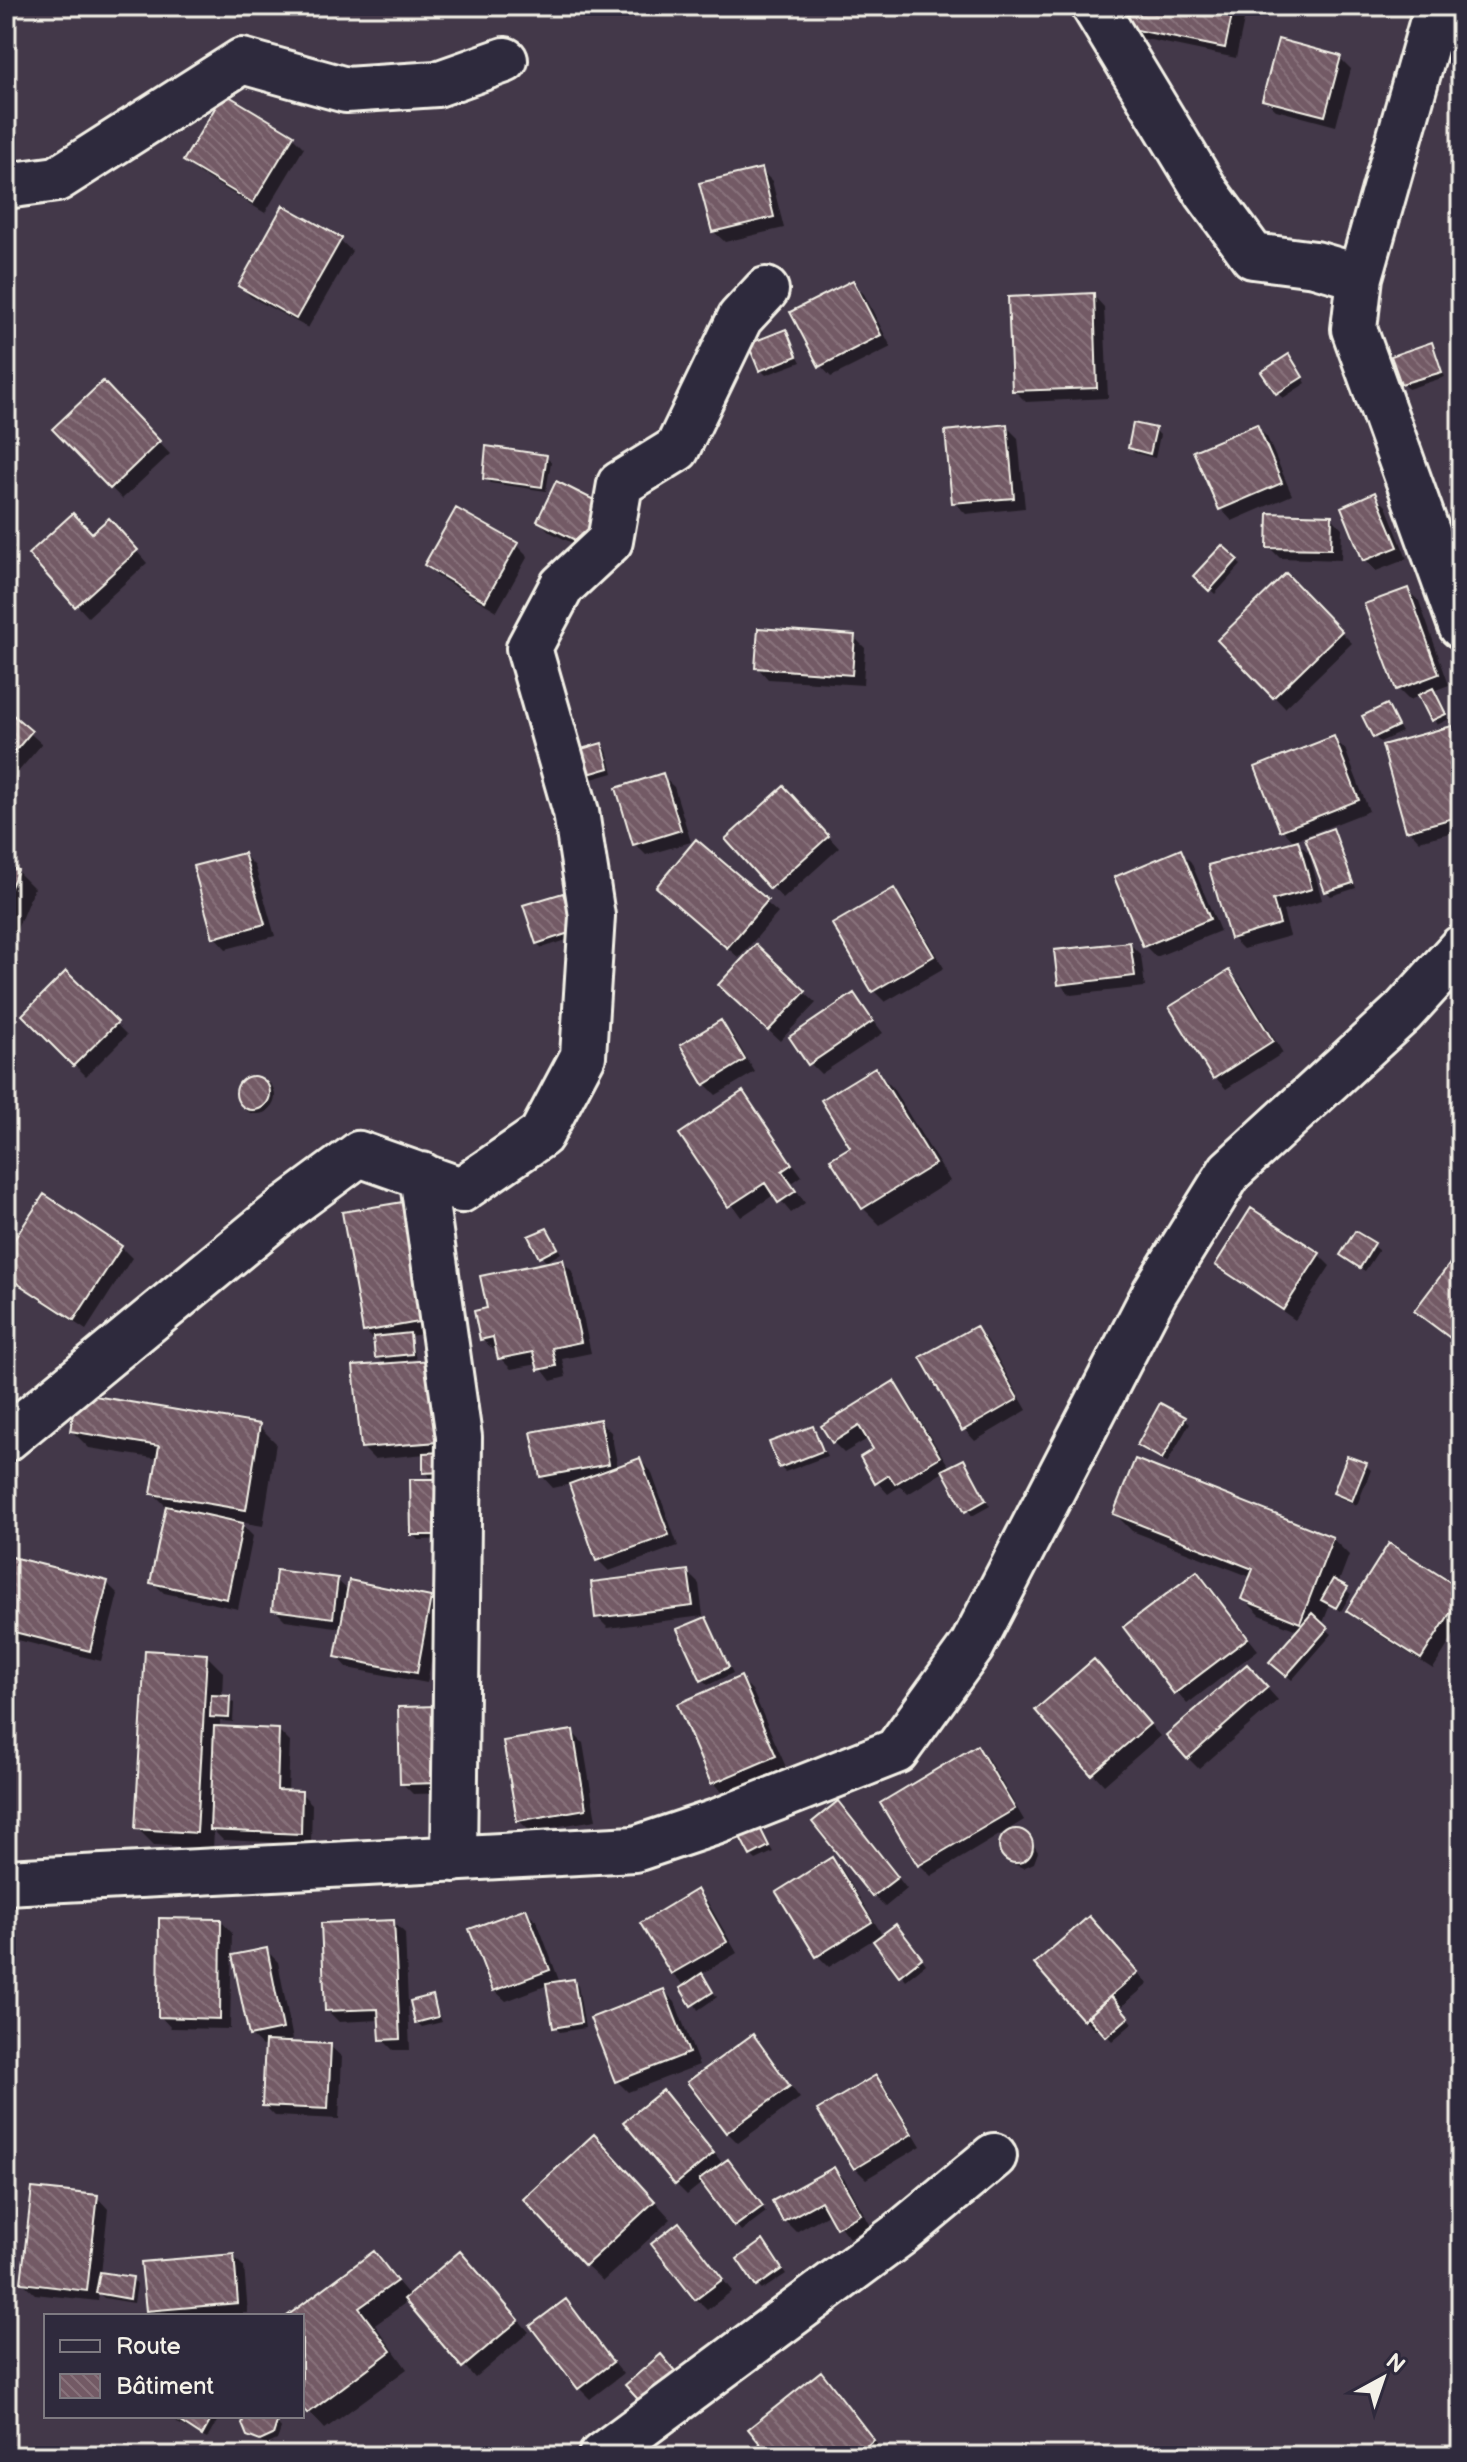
<svg xmlns="http://www.w3.org/2000/svg" width="1467" height="2462" viewBox="0 0 1467 2462" font-family="'Balsamiq Sans',sans-serif">
  <defs>
    <pattern id="building-back-hatch" width="6" height="6" patternUnits="userSpaceOnUse" patternTransform="scale(2)"><rect width="6" height="6" fill="#735a65"/><path d="M-1 5l2 2M0 0l6 6M5-1l2 2" fill="none" stroke="#88727b"/></pattern>
  </defs>
  <rect width="100%" height="100%" fill="#433849"/>
  <filter id="ink" filterUnits="userSpaceOnUse"><feTurbulence type="fractalNoise" baseFrequency=".0125" numOctaves="2"/><feDisplacementMap in="SourceGraphic" scale="16" xChannelSelector="R" yChannelSelector="G"/><feConvolveMatrix kernelMatrix="1 2 1 2 8 2 1 2 1" color-interpolation-filters="sRGB"/></filter>
  <g filter="url(#ink)">
    <path fill="#0007" d="M1133,6H1247L1236,58L1141,38L1129,27Z
      M1340,58L1351,69L1336,126L1276,110L1264,99Z
      M293,137L304,148L265,213L197,172L186,161Z
      M761,170L772,181L784,228L725,242L713,231Z
      M340,240L352,251L308,328L251,297L240,286Z
      M853,283L864,294L891,347L831,377L820,365Z
      M1093,295L1104,307L1108,398L1026,402L1014,390Z
      M785,331L801,362L766,375L761,370Z
      M1432,345L1445,377L1408,389L1403,383Z
      M1294,362L1306,383L1283,398L1277,393Z
      M103,384L170,454L122,499L54,429Z
      M1256,426L1267,437L1292,495L1232,521L1221,509Z
      M1007,427L1018,438L1025,508L966,514L954,502Z
      M1155,430L1160,435L1155,458L1135,453L1130,448Z
      M546,457L551,462L546,491L490,483L485,478Z
      M1375,495L1386,506L1407,559L1376,571L1365,560Z
      M603,507L596,555L550,532L539,521Z
      M1331,517L1342,528L1341,560L1280,558L1269,547Z
      M6,519L17,552L6,555Z
      M120,532L147,563L88,617L30,554L92,536Z
      M517,545L528,556L497,611L437,576L426,565Z
      M1222,548L1241,565L1215,594L1196,576Z
      M1286,576L1352,643L1285,708L1220,640Z
      M1407,590L1419,601L1449,685L1433,691L1449,719L1437,725L1420,696L1409,700L1397,688Z
      M854,637L865,648L863,685L768,679L757,667Z
      M1387,706L1402,732L1380,742L1375,737Z
      M6,712L42,744L6,786Z
      M1452,728L1461,737V830L1419,841L1408,829Z
      M1333,738L1345,749L1369,811L1295,840L1309,853L1322,900L1283,911L1290,936L1243,949L1232,938L1295,843L1282,829Z
      M602,745L607,751L613,773L592,779L587,774Z
      M662,776L674,787L691,842L646,855L635,844Z
      M795,800L839,848L783,899L772,887Z
      M1332,830L1356,888L1331,896L1326,891Z
      M697,842L778,913L739,958L670,898Z
      M1180,851L1191,862L1220,931L1156,957L1145,946Z
      M244,855L255,866L275,936L226,949L215,937Z
      M6,867L17,871L34,888L6,956Z
      M894,891L905,902L944,968L885,1002L874,991Z
      M562,895L579,936L542,948L537,943Z
      M1130,944L1141,955L1145,987L1071,995L1060,984Z
      M1229,972L1240,983L1283,1053L1226,1089L1215,1077Z
      M66,973L127,1035L86,1076L25,1015Z
      M804,992L816,1003L780,1041L731,996Z
      M854,995L883,1033L821,1074L810,1063Z
      M721,1023L732,1034L755,1072L716,1095L705,1084Z
      M875,1070L892,1087L950,1181L880,1225L863,1208L852,1147Z
      M239 1096a18 18 0 1 1 36 0a18 18 0 1 1-36 0Z
      M742,1094L802,1176L792,1183L805,1203L791,1213L775,1194L741,1217L682,1135Z
      M44,1197L121,1247L132,1258L86,1330L6,1277V1256Z
      M345,1213L441,1331L410,1336L416,1359L406,1360L449,1452V1476L430,1477L425,1472V1454L374,1459L363,1448L386,1366L377,1357L376,1342L365,1331Z
      M546,1230L561,1253L546,1262L541,1256Z
      M1356,1234L1379,1250L1365,1271L1347,1260Z
      M1461,1252V1348L1417,1310Z
      M1319,1255L1330,1266L1295,1320L1217,1265Z
      M562,1261L573,1272L591,1353L562,1359L566,1377L551,1381L538,1364L511,1369L500,1358L498,1349L494,1350L482,1339L489,1310Z
      M976,1329L987,1340L1027,1410L975,1441L964,1429Z
      M893,1384L904,1395L950,1468L963,1461L990,1506L972,1516L945,1471L908,1494L900,1486L888,1494L877,1482L876,1450L869,1438L844,1453L833,1442Z
      M1184,1418L1190,1423L1167,1463L1139,1445Z
      M599,1421L611,1432L618,1468L640,1460L651,1471L678,1546L609,1571L598,1560L571,1484L553,1488L542,1476Z
      M259,1426L276,1443L263,1526L239,1522L253,1536L238,1609L164,1593L152,1582L168,1508L153,1493L159,1459L89,1448L72,1431Z
      M812,1428L827,1456L785,1472L780,1467Z
      M1365,1465L1371,1470L1357,1505L1340,1498L1335,1493Z
      M447,1486L449,1539L418,1540L413,1534Z
      M1115,1514L1332,1538L1349,1555L1338,1584L1351,1594L1341,1611L1330,1605L1322,1625L1332,1634L1292,1680L1277,1667L1299,1631L1260,1615L1243,1598L1251,1577L1132,1531Z
      M9,1559L107,1583L118,1594L101,1661L6,1637Z
      M687,1572L699,1584L703,1616L608,1628L597,1617Z
      M1197,1573L1258,1650L1187,1704L1126,1627Z
      M337,1580L349,1591L430,1599L441,1610L427,1683L348,1668L337,1656L342,1628L285,1620L274,1609Z
      M1461,1592V1624L1433,1669L1360,1622L1349,1611Z
      M706,1619L733,1673L708,1685L702,1679Z
      M206,1655L223,1672L222,1697L234,1703L233,1722L220,1721V1728L279,1731L290,1742L288,1792L301,1793L312,1804L311,1844L223,1840L214,1831L213,1849L154,1845L137,1828Z
      M1105,1673L1160,1736L1104,1785L1093,1773Z
      M1258,1678L1278,1700L1199,1769L1188,1758Z
      M741,1679L752,1690L786,1767L724,1794L713,1783Z
      M400,1709L452,1793L413,1794L402,1783Z
      M572,1732L583,1743L596,1820L530,1831L518,1820Z
      M977,1748L988,1759L1024,1820L1011,1828L1027,1835L1038,1852L1034,1863L1023,1868L1012,1863L1000,1846L1006,1831L931,1876L920,1865Z
      M849,1815L907,1889L885,1907L874,1896Z
      M760,1830L773,1852L756,1860L751,1855Z
      M832,1859L843,1871L883,1936L901,1931L926,1964L906,1980L874,1939L829,1967L818,1956Z
      M696,1892L708,1903L737,1953L700,1975L717,1997L698,2010L685,1986L672,1973Z
      M525,1910L537,1921L560,1983L573,1981L578,1986L585,2028L560,2032L555,2027L548,1985L506,2001L494,1990Z
      M221,1921L232,1933L230,2029L171,2028L160,2016Z
      M393,1922L405,1933L410,2050H393L382,2039L381,2020L339,2022L327,2010Z
      M1100,1930L1148,1984L1120,2008L1133,2023L1112,2041L1099,2027L1096,2030L1084,2019Z
      M267,1951L278,1962L293,2040L282,2042L330,2046L342,2057L339,2119L275,2116L264,2105L267,2045L262,2046L250,2035Z
      M664,1991L675,2002L699,2065L628,2092L617,2081Z
      M432,1997L442,2022L422,2027L417,2022Z
      M752,2036L800,2098L738,2143L727,2132Z
      M875,2077L886,2088L921,2146L866,2179L855,2168Z
      M674,2104L724,2165L732,2167L766,2212L741,2231L703,2182L687,2195L676,2184Z
      M611,2153L671,2219L603,2281L586,2265Z
      M834,2169L845,2180L871,2226L849,2238L830,2213L796,2232L785,2221Z
      M97,2197L108,2209L101,2274L132,2279L137,2284L134,2303L104,2298L99,2293L98,2301L35,2294L23,2283Z
      M679,2225L732,2291L707,2310L696,2299Z
      M767,2248L786,2274L762,2290L757,2285Z
      M374,2254L410,2296L471,2265L529,2332L475,2378L408,2301L375,2325L407,2369L325,2429L302,2404V2316H290Z
      M233,2256L244,2267L248,2313L153,2316L148,2310Z
      M566,2302L623,2374L590,2399L579,2388Z
      M821,2374L884,2452L879,2456H772Z
      M173,2416H220L207,2439L177,2423Z
      M247,2416H274L281,2429L277,2440L266,2445L255,2440L249,2435Z"/>
    <path fill="url(#building-back-hatch)" stroke="#f4f1e8" stroke-width="2" d="M1131,6H1234L1225,48L1127,28Z
      M1278,39L1341,56L1325,116L1262,100Z
      M224,93L294,135L253,203L183,161Z
      M762,168L774,217L712,232L699,183Z
      M283,205L342,238L296,319L238,286Z
      M853,280L881,335L819,367L790,312Z
      M1094,293L1097,388L1012,391L1008,297Z
      M786,329L797,356L759,371L748,344Z
      M1432,342L1442,372L1401,384L1391,356Z
      M1289,354L1303,377L1276,394L1261,372Z
      M103,381L160,441L110,489L52,429Z
      M1133,423L1156,428L1150,454L1128,448Z
      M1007,424L1014,498L952,503L945,431Z
      M1257,424L1282,483L1219,510L1193,451Z
      M486,446L547,455L542,487L483,479Z
      M556,481L604,505L585,545L537,521Z
      M1375,492L1398,547L1363,561L1341,507Z
      M456,508L518,543L485,601L424,565Z
      M73,513L92,533L109,518L138,550L75,607L28,554Z
      M1268,513L1332,515L1331,549L1267,548Z
      M6,526L13,547L6,549Z
      M1222,545L1238,559L1209,591L1193,576Z
      M1286,573L1342,631L1273,698L1217,640Z
      M1408,588L1439,674L1396,690L1364,604Z
      M758,628L855,635L852,675L755,668Z
      M1433,688L1446,714L1431,721L1418,695Z
      M1387,704L1398,726L1373,738L1362,716Z
      M6,709L32,731L6,762Z
      M1452,726L1461,758V816L1406,831L1382,745Z
      M1334,736L1359,800L1280,831L1255,767Z
      M602,743L609,768L585,775L578,750Z
      M663,773L681,830L633,845L616,788Z
      M784,786L829,836L770,889L725,839Z
      M1333,828L1353,883L1325,892L1305,838Z
      M696,839L768,900L727,948L656,887Z
      M1298,840L1312,889L1273,900L1280,924L1230,939L1208,865Z
      M1181,849L1210,919L1143,947L1114,877Z
      M244,853L265,924L213,938L193,866Z
      M6,865L18,870L6,899Z
      M894,888L934,956L872,992L832,924Z
      M563,893L575,931L536,944L523,905Z
      M1130,942L1135,976L1058,985L1054,950Z
      M756,944L806,991L768,1031L718,985Z
      M1229,970L1273,1041L1213,1079L1169,1007Z
      M66,971L118,1022L73,1066L22,1015Z
      M854,993L873,1021L808,1065L789,1037Z
      M721,1020L745,1060L704,1085L680,1045Z
      M875,1067L935,1164L862,1209L830,1159L850,1147L821,1100Z
      M236 1093a17 17 0 1 1 34 0a17 17 0 1 1-34 0Z
      M743,1091L792,1164L782,1171L796,1191L778,1203L765,1183L728,1207L679,1134Z
      M44,1194L122,1246L74,1320L6,1276V1252Z
      M409,1201L430,1320L363,1332L342,1212Z
      M1251,1208L1320,1253L1283,1310L1215,1265Z
      M547,1228L558,1248L539,1258L528,1236Z
      M1355,1231L1375,1243L1360,1268L1340,1255Z
      M1461,1249V1346L1414,1311Z
      M563,1259L581,1342L552,1348L556,1366L538,1370L533,1352L498,1359L493,1337L480,1340L474,1311L487,1308L480,1276Z
      M976,1326L1018,1399L962,1431L920,1357Z
      M410,1333L412,1354L375,1358L373,1337Z
      M431,1360L438,1442L361,1448L353,1366Z
      M894,1381L940,1457L895,1484L889,1475L875,1484L860,1457L873,1449L859,1426L832,1443L821,1426Z
      M77,1393L260,1424L246,1510L151,1494L159,1446L70,1431Z
      M1160,1403L1186,1417L1162,1459L1137,1445Z
      M600,1419L609,1464L540,1477L531,1432Z
      M813,1426L823,1451L779,1468L769,1442Z
      M443,1452L444,1472L423,1473V1453Z
      M1347,1456L1367,1463L1352,1501L1333,1493Z
      M640,1458L669,1535L596,1561L569,1484Z
      M964,1459L986,1500L965,1512L942,1470Z
      M1135,1459L1333,1537L1300,1623L1241,1599L1253,1569L1113,1514Z
      M410,1479H443L445,1535H411Z
      M166,1506L243,1523L227,1599L150,1583Z
      M1389,1543L1461,1589V1596L1421,1659L1346,1611Z
      M8,1556L108,1581L90,1651L6,1630Z
      M276,1570L338,1578L333,1618L272,1610Z
      M688,1570L693,1606L595,1618L591,1582Z
      M1197,1571L1248,1638L1174,1694L1123,1627Z
      M1333,1579L1348,1587L1336,1608L1321,1600Z
      M349,1580L431,1597L417,1673L335,1657Z
      M1312,1613L1328,1628L1286,1676L1269,1662Z
      M706,1617L729,1667L701,1681L677,1629Z
      M145,1650L207,1654L197,1833L135,1829Z
      M1094,1659L1150,1724L1091,1775L1035,1710Z
      M1247,1664L1268,1687L1187,1759L1166,1735Z
      M741,1676L776,1756L711,1784L677,1704Z
      M211,1695L230,1696L229,1718L210,1717Z
      M440,1706L441,1783L400,1784L398,1707Z
      M214,1726L279,1729L277,1790L302,1791L301,1834L210,1830Z
      M573,1730L586,1809L517,1821L503,1741Z
      M977,1745L1015,1809L918,1866L880,1803Z
      M838,1801L898,1877L872,1897L812,1822Z
      M760,1828L769,1846L750,1856L740,1837Z
      M999 1846a17 17 0 1 1 34 0a17 17 0 1 1-34 0Z
      M832,1857L872,1922L816,1957L776,1892Z
      M697,1889L727,1942L671,1974L640,1923Z
      M526,1908L550,1970L493,1991L469,1929Z
      M1089,1916L1138,1972L1083,2020L1034,1964Z
      M159,1918L221,1919L220,2019L158,2017Z
      M394,1920L400,2039L380,2040L378,2009L325,2011L321,1923Z
      M896,1924L922,1958L899,1976L873,1941Z
      M267,1948L283,2029L249,2036L232,1955Z
      M702,1973L713,1992L691,2006L680,1988Z
      M574,1979L581,2023L553,2028L546,1983Z
      M664,1989L689,2053L615,2082L590,2018Z
      M433,1995L438,2017L415,2023L410,2001Z
      M1111,1996L1129,2017L1106,2037L1088,2017Z
      M753,2034L790,2086L726,2133L687,2082Z
      M265,2041L331,2044L328,2109L262,2106Z
      M876,2075L912,2134L854,2169L817,2110Z
      M663,2090L714,2153L675,2185L623,2122Z
      M594,2134L655,2201L585,2266L523,2199Z
      M728,2159L763,2206L734,2227L699,2180Z
      M834,2167L861,2214L836,2228L821,2201L783,2222L772,2201Z
      M32,2188L98,2195L87,2291L21,2283Z
      M679,2222L723,2279L695,2300L651,2244Z
      M763,2240L782,2269L756,2287L737,2259Z
      M374,2251L397,2281L359,2308L391,2351L307,2414L302,2407V2316H287Z
      M460,2251L519,2320L462,2368L404,2299Z
      M234,2254L238,2303L146,2311L141,2262Z
      M100,2272L133,2277L130,2299L96,2293Z
      M566,2299L613,2362L578,2389L530,2326Z
      M661,2354L679,2376L644,2406L625,2385Z
      M821,2371L874,2440L854,2456H770L748,2429Z
      M171,2416H213L202,2436Z
      M244,2416H274L277,2422L273,2435L260,2441L247,2436L242,2424Z"/>
    <g fill="none" stroke-linecap="round" stroke-linejoin="round">
      <g stroke="#f4f1e8" stroke-width="50">
        <path id="minor" d="M1094,6L1207,193L1253,256L1315,264L1360,277
          M1437,6L1360,277L1354,329L1461,626
          M6,186L57,179L242,61L346,90L437,84L505,60
          M422,1175L459,1437L454,1859
          M6,1439L286,1208L359,1154L461,1190L541,1135L583,1056L592,916L576,812L529,648L562,586L610,541L620,484L677,449L740,318L766,290
          M6,1882L635,1849L716,1822L896,1751L972,1646L1155,1292L1230,1171L1403,1012L1461,948
          M601,2456L900,2234L994,2156"/>
      </g>
      <use href="#minor" stroke="#2f2a3d" stroke-width="44"/>
    </g>
  </g>
  <rect width="1467" height="2462" fill="none" stroke="#2f2a3d" stroke-width="32"/>
  <rect x="16" y="16" width="1435" height="2430" fill="none" stroke="#f4f1e8" stroke-width="3" filter="url(#ink)"/>
  <rect x="44" y="2314" width="260" height="104" fill="#2f2a3d" stroke="#7e7a81" stroke-width="2"/>
  <rect x="60" y="2340" width="40" height="12" fill="#2f2a3d" stroke="#7e7a81" stroke-width="2"/>
  <text x="116" y="2354" font-size="24" fill="#f4f1e8">Route</text>
  <rect x="60" y="2374" width="40" height="24" fill="url(#building-back-hatch)" stroke="#7e7a81" stroke-width="2"/>
  <text x="116" y="2394" font-size="24" fill="#f4f1e8">Bâtiment</text>
  <g transform="translate(1383 2378) rotate(40)" stroke="#2f2a3d" stroke-width="6" paint-order="stroke">
  <path d="M0-6L14 30L0 20L-14 30Z" fill="#f4f1e8"/>
  <text y="-12" font-size="22" font-weight="bold" text-anchor="middle" fill="#f4f1e8">N</text>
  </g>
</svg>
